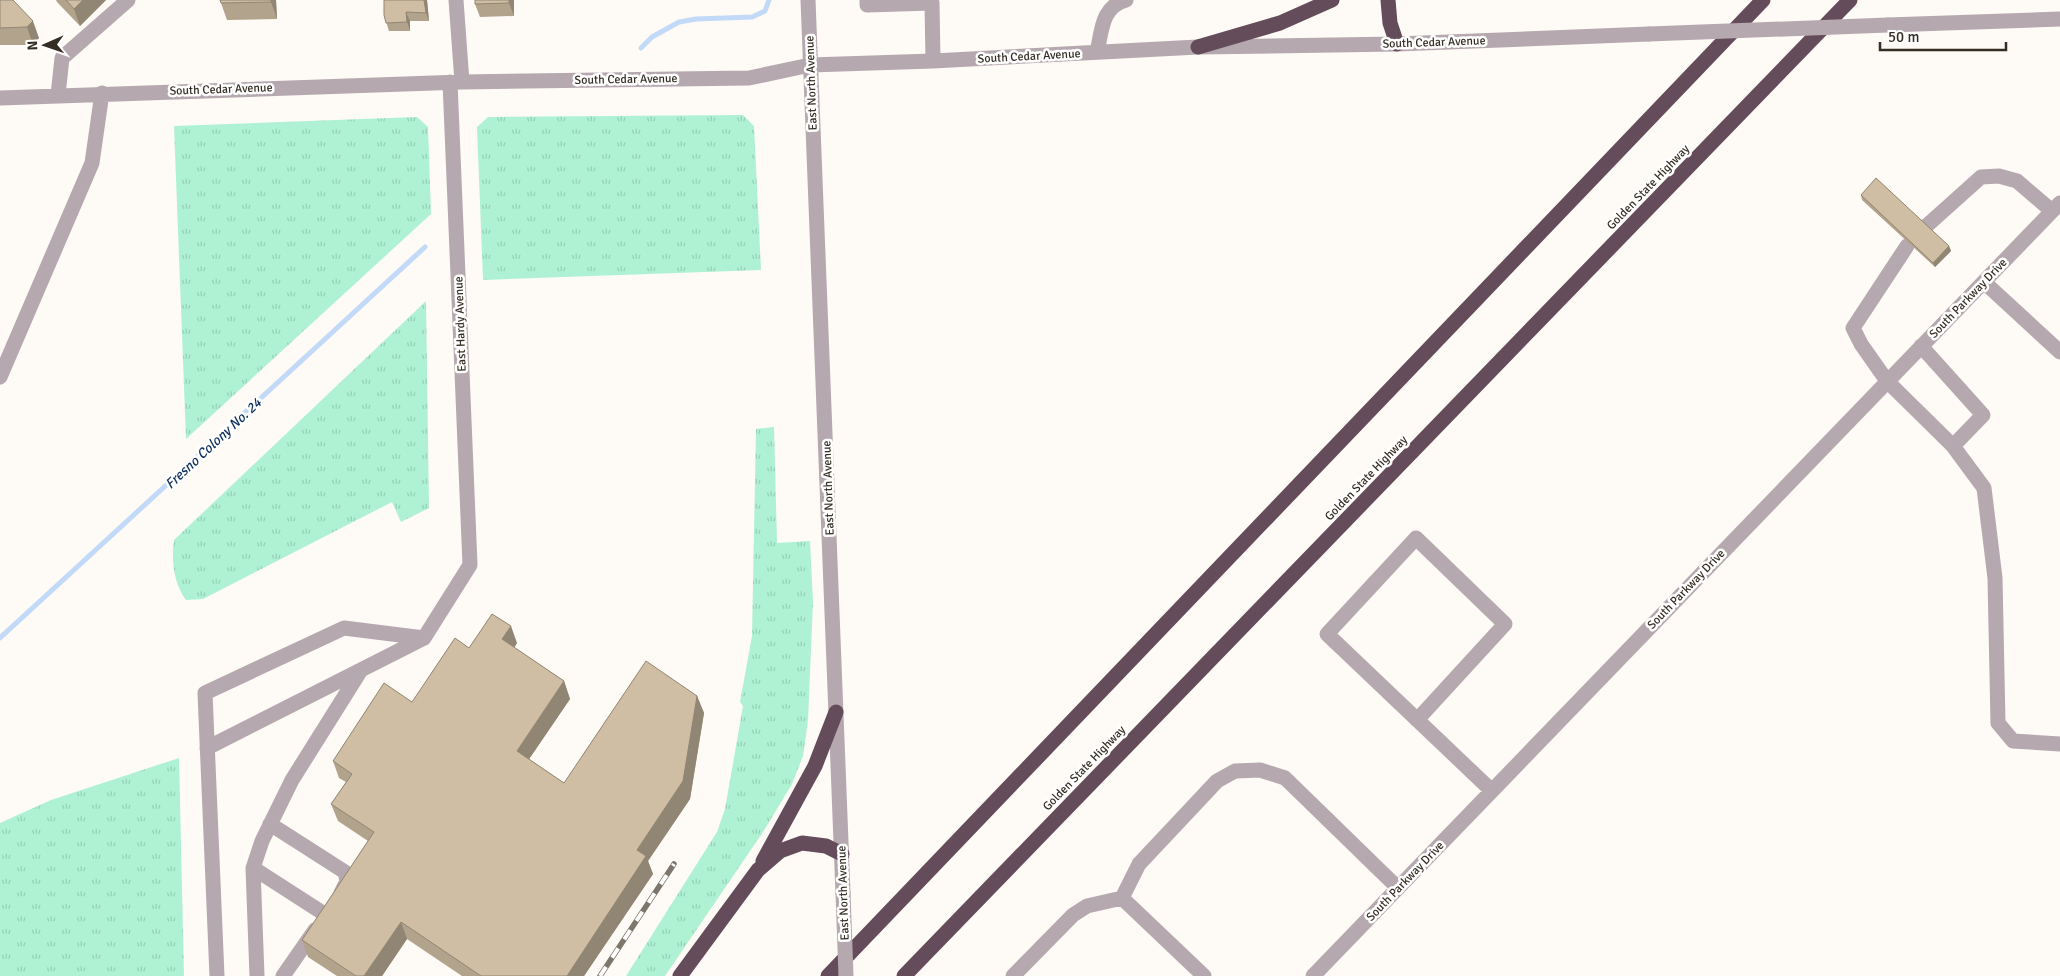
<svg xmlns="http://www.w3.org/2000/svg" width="2060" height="976" viewBox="0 0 2060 976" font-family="Signika,sans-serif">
  <defs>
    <pattern id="grass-tufts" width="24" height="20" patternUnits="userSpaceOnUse" patternTransform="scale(1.25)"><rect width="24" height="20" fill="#aef2d3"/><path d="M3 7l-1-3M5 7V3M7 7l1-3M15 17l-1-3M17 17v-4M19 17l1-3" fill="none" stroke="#96d0b5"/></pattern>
  </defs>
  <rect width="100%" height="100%" fill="#fefaf5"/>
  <path fill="url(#grass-tufts)" d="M743,115L754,126L761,270L483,280L477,127L488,117Z
    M417,117L428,127L431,214L186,439L174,126Z
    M426,301L429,508L401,522L392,502L203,599L186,600C174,584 171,560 174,540Z
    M774,427L777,543L810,541L813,602L808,720L803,756L792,784L763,832L665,976H626L717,832L725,809L743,706L740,702L752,636L756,429Z
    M179,758L184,976H0V823L51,800Z"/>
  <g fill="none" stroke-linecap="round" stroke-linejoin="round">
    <path stroke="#c2d9f8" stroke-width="5" d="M641,48L652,37L679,22L696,19L752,17L765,11L769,0
      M0,638L425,247"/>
    <path stroke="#b5a8af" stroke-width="15" d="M456,0L462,82
      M808,0L843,893
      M867,0V5L932,3L933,61
      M1888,25L2060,19
      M1097,52C1102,31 1101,7 1126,0
      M58,95L62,58L128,0
      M0,98L462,82L749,78L810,65L933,61L1198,47L1397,44L1649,34
      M1923,229L1981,177L1999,176L2017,181L2052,211
      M1907,246L1853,328L1861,344L1887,381L1953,446L1984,488L1995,578L1998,723L2013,741L2060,744
      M1984,282L2060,352
      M1921,346L1983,415L1953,446
      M0,377L92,163L102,93
      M1417,720L1505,624L1416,538L1327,634L1492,791
      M207,748L424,638
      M270,824L345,872L347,881L341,893
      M253,868L326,915
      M1122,898L1139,864L1217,781L1235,771L1260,770L1285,778L1398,888
      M217,976L205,693L344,628L424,638L470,565L450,82
      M257,976L253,868L262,841L292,780L361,670
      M283,976L315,930
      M1013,976L1073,915L1087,906L1122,898L1204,976
      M1313,976L2060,203"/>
    <path stroke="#654c5b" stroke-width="15" d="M1388,0L1390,23L1397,44
      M1198,47L1280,23L1332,0
      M763,861L815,766L836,712
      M680,976L758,870L780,851L802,843L826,846L842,854
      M828,976L1763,0
      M904,976L1850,0"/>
    <g stroke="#7c766d" stroke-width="5.5">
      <path id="rail" d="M600,976L674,864"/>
    </g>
    <use href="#rail" stroke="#fff" stroke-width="4" stroke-dasharray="11" stroke-linecap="butt"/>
    <path stroke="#b5a8af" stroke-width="15" d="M1649,34L1888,25
      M843,893L846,976"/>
  </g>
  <path fill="#b2a38d" d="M0,0L39,38L33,45H0Z
    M56,0H106L80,26L57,2Z
    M220,0H276L277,19L227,20L221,3Z
    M427,0L429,21H410V31H389L384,15Z
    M514,0V16L480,17L475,4Z
    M1861,195L1949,246L1951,251L1935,267L1862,200Z
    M517,643L514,648L564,681L570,699L529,759L564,783L697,696L704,713L690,799L648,861L653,874L584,976H462L407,939L382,976H337L308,957L302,940L368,841L338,821L331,804L346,782L339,778L333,761L412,702L469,648Z"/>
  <path fill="#918573" d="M83,0H106L80,26L74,9Z
    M271,0H276L277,19L271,2Z
    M424,0H427L429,21L426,13Z
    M509,0H514V16L509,3Z
    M406,12L410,21V31L407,22Z
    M33,21L39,38L33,45L27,27Z
    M1949,246L1951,251L1935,267L1933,263Z
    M511,626L517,643L508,657L502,639Z
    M564,681L570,699L523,768L517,751Z
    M697,696L704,713L690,799L648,861L653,874L584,976H567Z
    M401,922L407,939L382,976H364Z"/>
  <path fill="#cfbea4" stroke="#918573" d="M0,0H13L33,21L27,27L0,28Z
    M66,0H83L74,9Z
    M220,0H271V2L221,3Z
    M384,0H424L426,13L406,12L407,22L386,23L384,15Z
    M475,0H509V3L475,4Z
    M1876,178L1949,246L1933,263L1861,195Z
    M492,614L511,626L502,639L564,681L517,751L564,783L646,661L697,696L683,781L637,850L646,856L567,976H481L401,922L364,976H356L302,940L374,832L331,804L352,774L333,761L384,683L412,702L455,638L469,648Z"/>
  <g text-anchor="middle" stroke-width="5" stroke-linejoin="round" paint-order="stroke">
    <g font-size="12" fill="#342d23" stroke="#fff">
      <text transform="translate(1434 42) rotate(-2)" y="4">South Cedar Avenue</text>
      <text transform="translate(1029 56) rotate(-3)" y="4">South Cedar Avenue</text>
      <text transform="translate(626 79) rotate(-1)" y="4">South Cedar Avenue</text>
      <text transform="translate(811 83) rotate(-92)" y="4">East North Avenue</text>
      <text transform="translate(221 89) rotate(-2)" y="4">South Cedar Avenue</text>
      <text transform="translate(1648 187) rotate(-46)" y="4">Golden State Highway</text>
      <text transform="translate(1968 298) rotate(-46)" y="4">South Parkway Drive</text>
      <text transform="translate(460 324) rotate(-92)" y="4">East Hardy Avenue</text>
      <text transform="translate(1366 478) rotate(-46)" y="4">Golden State Highway</text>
      <text transform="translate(828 488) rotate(-92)" y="4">East North Avenue</text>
      <text transform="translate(1686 589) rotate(-46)" y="4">South Parkway Drive</text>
      <text transform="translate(1084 768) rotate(-46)" y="4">Golden State Highway</text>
      <text transform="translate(1405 881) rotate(-46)" y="4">South Parkway Drive</text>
      <text transform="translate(843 893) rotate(-92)" y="4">East North Avenue</text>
    </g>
    <g font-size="14" font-style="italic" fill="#092e5b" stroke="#fff">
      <text transform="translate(213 443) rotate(-43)" y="5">Fresno Colony No. 24</text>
    </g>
  </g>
  <g transform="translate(45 45) rotate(268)" stroke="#ffffff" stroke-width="4" paint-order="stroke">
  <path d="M0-4L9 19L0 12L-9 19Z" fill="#342d23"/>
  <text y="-8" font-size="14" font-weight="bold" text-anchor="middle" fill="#342d23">N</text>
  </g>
  <path d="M1880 42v8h126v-8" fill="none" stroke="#342d23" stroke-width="2.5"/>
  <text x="1888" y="42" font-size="15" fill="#342d23" stroke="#ffffff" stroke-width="4" paint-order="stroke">50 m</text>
</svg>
